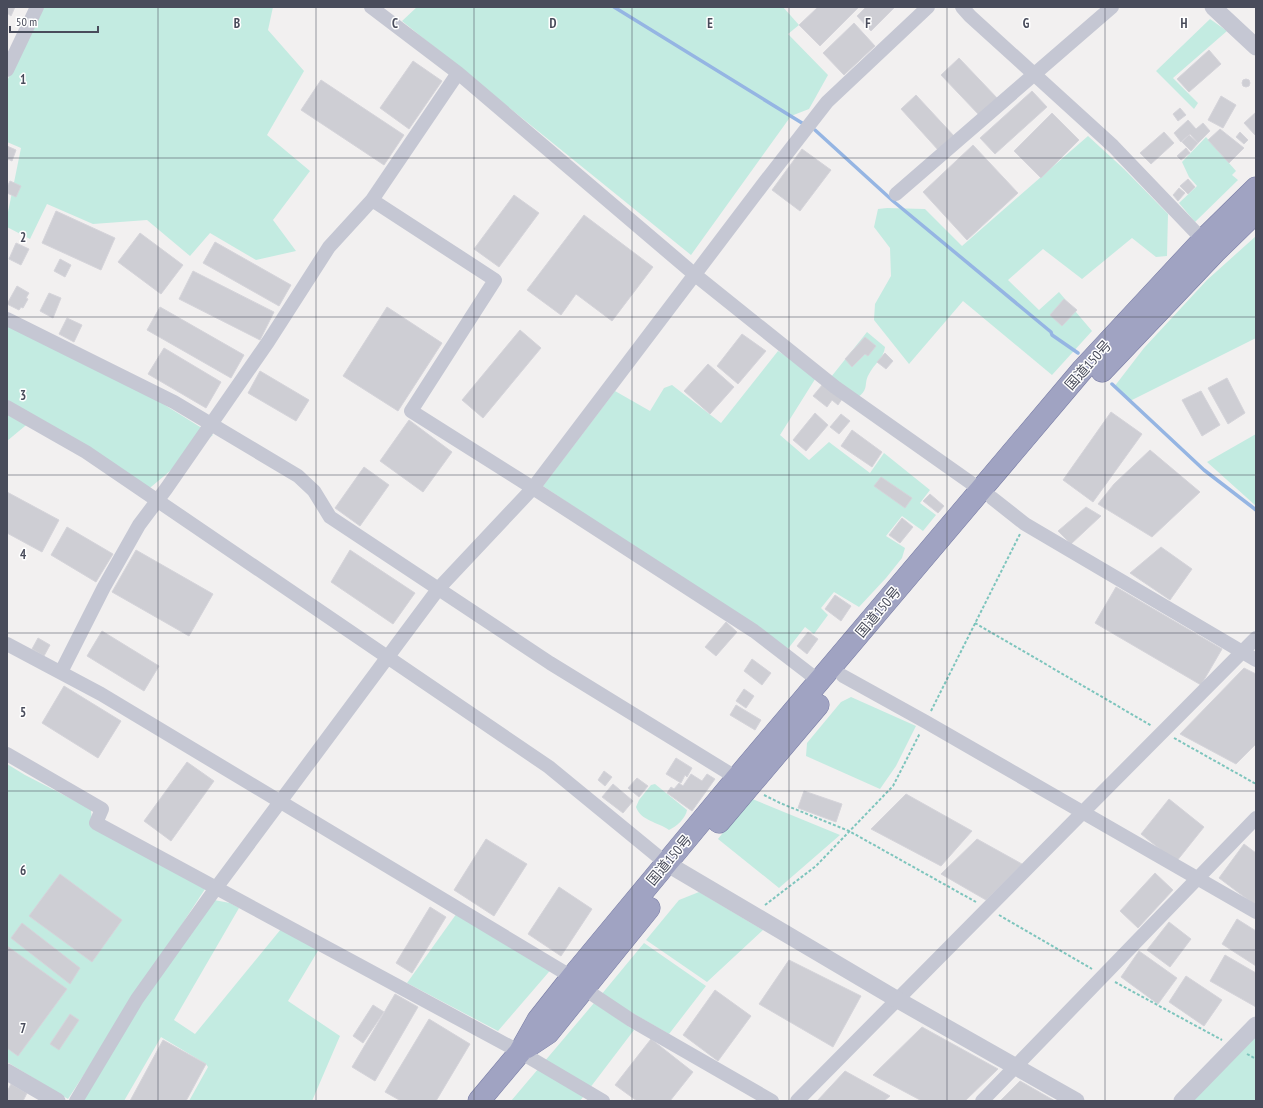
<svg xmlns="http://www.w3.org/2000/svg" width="1263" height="1108" viewBox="0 0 1263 1108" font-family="'PT Sans Narrow','Noto Sans JP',sans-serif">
  <rect width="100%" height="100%" fill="#f2f0f0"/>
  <path fill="#c3ebe1" d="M44,7H273L268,30L304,71L267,135L310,171L273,220L296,251L256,260L210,233L190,256L147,220L93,224L47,204L30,239L7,227V217L21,148L7,142V81L18,58Z
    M417,7H783L799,25L788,34L828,75L809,109L791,116L691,255L402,21Z
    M1210,19L1227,31L1173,78L1198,103L1194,109L1156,71Z
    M1088,136L1124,169L1168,214L1167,256L1156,257L1132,238L1082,279L1043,249L1008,280L1039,310L1059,292L1092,331L1052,375L963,301L909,364L874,320L875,304L891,276L890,248L874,227L878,209L887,208L925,209L962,246Z
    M1206,137L1236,171L1232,175L1238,180L1195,222L1179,203L1197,186L1189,177L1182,162Z
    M1256,236V338L1130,401L1114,387L1144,348L1207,280Z
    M7,319L102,366L213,435L145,492L31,421L7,441Z
    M867,332L885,347C884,358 874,364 869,374C863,384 870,389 857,398L831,377Z
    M778,351L817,376L780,435L809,460L829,442L870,473L884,453L930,490L920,503L936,515L923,531L902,516L886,536L905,548L902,558L886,578L859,607L834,592L821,608L828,615L814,634L805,627L787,650L543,486L615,391L650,411L664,388L672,385L721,423Z
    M1256,434V506L1207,462Z
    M851,697L916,726L896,766L880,789L806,756L807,743L841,702Z
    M7,764L25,775L91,809L92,825L205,889L68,1099L7,1062Z
    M655,784L687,810C686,818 676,827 669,830C658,822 641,821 636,807L639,800L651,785Z
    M750,798L840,835L779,888L718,839Z
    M699,892L763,930L707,982L646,940L679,900Z
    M214,900L230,903L239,908L174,1020L195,1034L281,929L319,949L288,1001L340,1036L312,1101H189L208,1067L206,1064L161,1037L124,1101H81L139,1004Z
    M457,913L554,966L498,1031L407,983Z
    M644,943L706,986L669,1034L601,995Z
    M594,1003L634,1030L580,1101H511Z
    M1256,1036V1101H1191Z"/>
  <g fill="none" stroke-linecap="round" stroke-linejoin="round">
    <path stroke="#95b5e3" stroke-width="3.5" d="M614,7L802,123
      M815,130L893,201L1051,332L1052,335L1078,353
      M1112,384L1204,470L1256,510"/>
  </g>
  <path fill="#ceced4" stroke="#d5d4da" d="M7,7H15L11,16L7,13Z
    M818,7H859L820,46L799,25Z
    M866,7H895L871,31L857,16Z
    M854,23L875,46L844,75L823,53Z
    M1209,50L1221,64L1189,92L1177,79Z
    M959,58L998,99L980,116L941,75Z
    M413,61L442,81L409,129L380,108Z
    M1242 83a4 4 0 1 1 8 0a4 4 0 1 1-8 0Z
    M321,80L404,135L384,165L301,110Z
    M1032,91L1047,107L995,154L980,138Z
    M916,95L954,136L939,151L901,109Z
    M1221,96L1236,105L1223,128L1208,120Z
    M1180,108L1186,115L1178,121L1173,114Z
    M1256,112V134L1255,135L1244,123Z
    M1052,113L1079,140L1041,178L1014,151Z
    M1188,120L1196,129L1203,123L1210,131L1198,143L1190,134L1181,142L1174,133Z
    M1220,129L1244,148L1229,163L1208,140Z
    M1164,132L1174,143L1151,164L1140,153Z
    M1240,132L1248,140L1244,144L1236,137Z
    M1189,135L1198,143L1191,151L1182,142Z
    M973,145L1018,193L967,240L923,192Z
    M7,146L16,150L12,161L8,159L7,163Z
    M1186,148L1190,153L1181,160L1177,156Z
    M802,149L831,170L800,211L772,190Z
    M1188,179L1195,187L1188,194L1180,186Z
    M10,181L21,186L16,197L7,193V187Z
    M1179,188L1185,193L1178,201L1173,195Z
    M514,195L539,213L499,267L474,249Z
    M56,211L115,238L101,270L42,243Z
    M584,215L653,267L612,321L576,294L561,315L527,290Z
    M140,233L183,265L161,294L118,262Z
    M215,242L291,285L279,306L203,263Z
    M16,243L29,249L21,265L9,259Z
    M60,259L71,265L65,277L54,271Z
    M193,271L274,312L260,340L179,299Z
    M17,286L29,293L26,298L28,299L23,308L21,307L19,310L7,304Z
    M49,293L61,298L53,318L40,311Z
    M1064,299L1077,310L1062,326L1050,315Z
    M160,307L244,355L231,378L147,330Z
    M387,307L442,343L398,411L343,376Z
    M67,318L82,325L74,342L59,334Z
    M520,330L541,348L483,418L462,400Z
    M742,334L766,351L738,384L717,366Z
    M865,337L876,346L868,356L865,354L852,367L845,359Z
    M164,348L221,382L206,408L148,374Z
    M885,353L893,361L886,369L877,362Z
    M708,364L734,387L710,414L684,391Z
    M260,371L309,400L296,421L248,393Z
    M1227,378L1245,413L1228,424L1208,388Z
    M823,384L842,399L838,405L832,400L827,407L813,396Z
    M1201,391L1220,425L1202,436L1182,400Z
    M1111,412L1142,434L1093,502L1063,480Z
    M815,413L828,425L806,451L793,440Z
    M841,414L850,421L839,434L830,427Z
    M409,420L452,452L423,492L380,461Z
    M852,430L882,452L872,467L841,446Z
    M1150,450L1200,492L1152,537L1098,504L1114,484Z
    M364,467L389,485L360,526L335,508Z
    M881,477L912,498L905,508L874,486Z
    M7,492L59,520L42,552L7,533Z
    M930,494L944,506L938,513L923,501Z
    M1086,507L1101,516L1071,544L1058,531Z
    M902,518L913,527L900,543L889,535Z
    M67,527L113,554L96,582L51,555Z
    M1161,547L1192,569L1170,600L1130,573Z
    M136,550L213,594L189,636L112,592Z
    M350,550L415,593L393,624L331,582Z
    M1116,587L1222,649L1201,685L1095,623Z
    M835,595L851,606L841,621L825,609Z
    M726,622L737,632L716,656L705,647Z
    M102,631L159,666L144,691L87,656Z
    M808,632L818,639L807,654L797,646Z
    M38,638L50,645L44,656L32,649Z
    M752,659L771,673L762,685L744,671Z
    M1244,668L1256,674V744L1236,764L1180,734Z
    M64,686L121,721L98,758L42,723Z
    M744,689L754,696L746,708L736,701Z
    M736,705L761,720L755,730L730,715Z
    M676,758L692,768L687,777L685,775L681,783L666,774Z
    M187,762L214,781L171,841L144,821Z
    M604,771L612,777L605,786L598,780Z
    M691,774L702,781L707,774L715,779L692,811L667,793L671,787L674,789L679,783L683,786Z
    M637,778L648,786L639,797L628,788Z
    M613,784L633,801L623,813L602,797Z
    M804,791L842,804L836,822L798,808Z
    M906,794L972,831L941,866L871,829Z
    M1169,799L1204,827L1176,862L1141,834Z
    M486,839L527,864L494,916L454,890Z
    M977,839L1022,864L986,900L941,874Z
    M1244,844L1256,853L1255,905L1219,878Z
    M1155,873L1173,890L1138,928L1120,911Z
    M60,874L122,920L92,962L29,916Z
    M559,887L592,909L561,956L528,934Z
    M430,907L446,917L412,973L396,963Z
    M1237,919L1256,931V966L1222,944Z
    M1169,922L1191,939L1170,967L1147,950Z
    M22,923L80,968L70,984L11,938Z
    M7,946L67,989L18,1056L7,1048Z
    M1139,951L1177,978L1158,1004L1121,977Z
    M1225,955L1256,973V1007L1210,981Z
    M789,960L861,996L833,1047L759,1004Z
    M1186,976L1222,1000L1204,1026L1169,1002Z
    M715,990L751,1016L718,1061L683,1035Z
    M395,994L418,1007L375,1081L352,1067Z
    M373,1005L384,1012L363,1043L353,1036Z
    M70,1014L79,1020L59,1050L50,1044Z
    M429,1019L470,1044L436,1101H401L385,1092Z
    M922,1027L998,1069L965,1101H922L873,1075Z
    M651,1039L693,1072L670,1101H637L615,1085Z
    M163,1040L206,1064L186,1101H130Z
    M845,1071L890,1096L884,1101H817Z
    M1020,1081L1055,1101H1000Z
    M11,1084L27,1093L23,1101H7V1092Z"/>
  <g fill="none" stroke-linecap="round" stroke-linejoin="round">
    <g stroke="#787ca5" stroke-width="23">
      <path id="trunk" d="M1102,371L1215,252L1256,212
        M719,822L818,705
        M527,1047L548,1033L649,908
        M479,1101L520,1052L538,1020L572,977L737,778L1083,369L1203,240L1256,188"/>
    </g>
    <path stroke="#7ec5bd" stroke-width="2" stroke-dasharray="3 2" stroke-linecap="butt" d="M975,623L1152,726
      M931,711L1020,534
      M1174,738L1256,784
      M764,795L780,803L849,831L976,902
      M765,905L816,866L893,786L920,733
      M999,915L1092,969
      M1115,982L1222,1040
      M1247,1054L1256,1059"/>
    <path stroke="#c5c7d3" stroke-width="14" d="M371,7L458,73L694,274L835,387L981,490
      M962,7L970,16L1113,146L1203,240
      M7,70L37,7
      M896,194L1112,7
      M372,200L495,280L411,411L533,488L754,631L819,681
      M7,319L174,402L298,476L314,491L330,517L550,663L737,778
      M7,407L86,452L549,767L666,863
      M992,498L1025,524L1256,660
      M7,644L101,694L572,977
      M61,672L104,587L139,525L166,489L268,342L329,247L372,200L458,73
      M843,676L926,722L1256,912
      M7,754L102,809L96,823L520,1052L603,1101
      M583,988L631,1020L772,1101
      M76,1101L137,999L216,888L439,588L533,488L764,183L827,102L928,7
      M797,1101L1082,813L1256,638
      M982,1101L1256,818"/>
    <path stroke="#c5c7d3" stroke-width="17" d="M1213,7L1256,47
      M666,863L898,1000L1076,1101
      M7,1072L57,1101
      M1182,1101L1256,1025"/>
    <use href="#trunk" stroke="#a0a3c2" stroke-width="22"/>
  </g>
  <path fill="none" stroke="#494c5b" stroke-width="1" stroke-opacity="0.55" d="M158,7V1101M316,7V1101M474,7V1101M632,7V1101M789,7V1101M947,7V1101M1105,7V1101M7,158H1256M7,317H1256M7,475H1256M7,633H1256M7,791H1256M7,950H1256"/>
  <g text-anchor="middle" stroke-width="3" stroke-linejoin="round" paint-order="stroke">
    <g font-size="14" fill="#494c5b" stroke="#fff">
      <text transform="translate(1088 365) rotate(-48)" y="5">国道150号</text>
      <text transform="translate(878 612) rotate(-50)" y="5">国道150号</text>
      <text transform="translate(669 860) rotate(-50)" y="5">国道150号</text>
    </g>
  </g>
  <g font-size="13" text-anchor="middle" font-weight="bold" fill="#494c5b" stroke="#fff" stroke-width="3" stroke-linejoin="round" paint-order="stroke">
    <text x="237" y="28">B</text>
    <text x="395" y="28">C</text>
    <text x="553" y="28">D</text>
    <text x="710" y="28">E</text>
    <text x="868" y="28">F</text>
    <text x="1026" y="28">G</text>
    <text x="1184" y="28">H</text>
    <text x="23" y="84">1</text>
    <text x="23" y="242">2</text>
    <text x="23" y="400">3</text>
    <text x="23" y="559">4</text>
    <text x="23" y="717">5</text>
    <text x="23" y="875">6</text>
    <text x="23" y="1033">7</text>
  </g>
  <rect width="1263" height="1108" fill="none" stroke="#494c5b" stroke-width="16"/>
  <path d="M10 26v6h88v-6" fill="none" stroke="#494c5b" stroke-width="2"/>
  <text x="16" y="26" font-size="12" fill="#494c5b" stroke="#ffffff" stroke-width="3" paint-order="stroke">50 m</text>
</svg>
